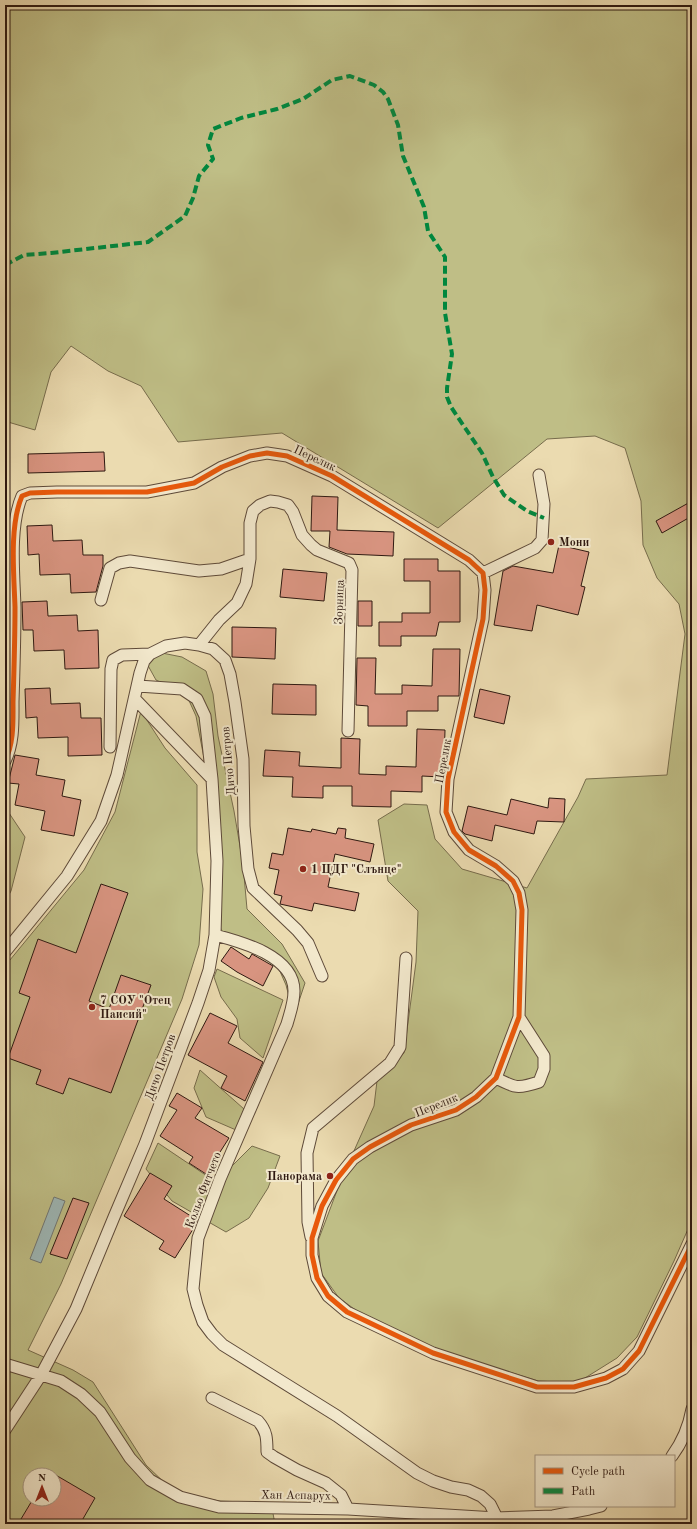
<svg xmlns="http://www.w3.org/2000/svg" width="697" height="1529" viewBox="0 0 697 1529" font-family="'Old Standard TT',serif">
  <rect width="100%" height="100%" fill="#ebdbb0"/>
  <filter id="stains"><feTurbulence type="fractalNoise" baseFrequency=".005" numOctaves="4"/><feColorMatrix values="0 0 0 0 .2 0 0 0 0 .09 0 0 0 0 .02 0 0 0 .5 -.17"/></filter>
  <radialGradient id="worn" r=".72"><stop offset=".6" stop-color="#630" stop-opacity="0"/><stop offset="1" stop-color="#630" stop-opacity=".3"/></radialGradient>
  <path fill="#bfbe86" stroke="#776c4c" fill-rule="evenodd" d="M5,5H692V1220L674,1261L637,1337L617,1358L577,1383L538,1381L436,1349L364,1316L339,1298L321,1273L318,1241L341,1180L374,1106L377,1081L404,1053L416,962L418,911L388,881L378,820L404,804L427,805L435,839L462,869L527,888L578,797L586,779L667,775L685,634L679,604L657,578L643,545L641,501L625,448L595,436L547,439L438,528L282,433L178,442L141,386L108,371L71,346L51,372L35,430L8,422L5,424Z
    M162,653L182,657L206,671L213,694L218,736L234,811L243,864L247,909L282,944L305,983L294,1016L286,985L275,960L221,930L215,903L207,774L196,716L186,694L156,680L146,662Z
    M141,711L165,748L197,785V852L203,889L199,945L182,999L61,1284L28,1350L73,1370L93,1382L146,1465L171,1489L195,1496L219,1501L271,1503L275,1524H5V966L84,870L115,812ZM30,1475H54V1499H30Z
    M5,807L25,837L11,891L5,902Z
    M217,969L283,1000L263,1058L240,1038L237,1019L221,997L214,977Z
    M200,1070L244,1109L236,1130L206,1117L194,1088Z
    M158,1143L216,1182L252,1146L280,1156L268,1188L249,1218L226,1232L172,1201L146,1169Z"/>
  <path fill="#9eb8b7" stroke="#727875" d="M54,1197L65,1201L41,1263L30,1259Z"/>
  <path fill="#d89480" stroke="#2f1911" d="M104,452L105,471L28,473V454Z
    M312,496L338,497L337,530L394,532L393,556L347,554L329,547L330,531H311Z
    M692,501V516L662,533L656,521Z
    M52,525L53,541L82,540L83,555H103V566L96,592L71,593L70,574L40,575L39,554L28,555L27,526Z
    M559,545L589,552L581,586L585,587L578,615L537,605L532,631L494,625L503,571L513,566L553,573Z
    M404,559H438V571H460V622H439L436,636H401V646H379V622H402V613H430V581H404Z
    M283,569L327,573L324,601L280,597Z
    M47,601L48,616L77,615L78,631L98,630L99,668L65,669L64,650L34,651L33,630H23L22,602Z
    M358,601H372V626H358Z
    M232,627L276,628L275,659L232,657Z
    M433,649H460L459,696H438V711H407V726H368V706L356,705L357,658H376L375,694H402V685L432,686Z
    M273,684L316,685V715L272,714Z
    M50,688L51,704L80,703L81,718H101L102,755L68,756V737L38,738L37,717L26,718L25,689Z
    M480,689L510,696L504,724L474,717Z
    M417,729L445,730L444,765L441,777L422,776V792L391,791V807L352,806V786H323V798L292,797L293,777L263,776L265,750L300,752L299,766L341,768V738L360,739L359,774L386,775V766L416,767Z
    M15,755L39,759L36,775L65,780L62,796L81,800L74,836L41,830L45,811L15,805L19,784L8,783Z
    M549,798L565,799L564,822L537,821L534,834L495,825L492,841L465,834L462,831L468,806L507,815L511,799L548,808Z
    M288,828L311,832L312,829L336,834L338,828L346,829L345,838L374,844L370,862L335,854L328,887L359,893L355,911L314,903L312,911L280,904L282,896L274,894L279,870L269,868L272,853L283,855Z
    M101,884L128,893L89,1001L109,1009L121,975L151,985L111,1093L69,1078L63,1094L36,1084L41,1070L8,1058L30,997L19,993L38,939L76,953Z
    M231,947L249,959L252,954L273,966L263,986L237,972L221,961Z
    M210,1013L237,1026L228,1043L263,1062L245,1101L221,1088L227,1076L188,1055Z
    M177,1093L202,1108L195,1118L229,1138L206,1174L189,1163L193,1157L160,1136L177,1110L169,1106Z
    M150,1173L172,1186L164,1199L197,1220L195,1226L175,1258L159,1249L164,1241L124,1216Z
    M73,1198L89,1203L67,1259L50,1254Z
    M54,1474L95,1498L80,1524H18L33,1499H54Z"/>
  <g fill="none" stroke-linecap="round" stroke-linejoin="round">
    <g stroke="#5e4a39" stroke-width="13">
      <path id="minor" d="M483,573L535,548L542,540L544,504L539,475
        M101,600L110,568L119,563L130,561L199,571L221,569L250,559
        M199,645L219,620L237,603L246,584L250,559V523L253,511L260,505L270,501L278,502L288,505L293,512L302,535L311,545L317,550L349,563L352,570L348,731
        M135,699L212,779
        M110,747L111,669L113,660L122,655L150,654
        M5,761C14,743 13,722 13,702C14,670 15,639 15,607C14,575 9,526 22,496L30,493L57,492H147L194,483L222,467L250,456L267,453L287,456L332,476L469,560L483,573L485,590L483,619L448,779L446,812L454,832L469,850L496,866L513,881L519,893L522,910L519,1017L496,1078L476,1097L456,1110L411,1125L370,1147L353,1159L336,1180L322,1206L312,1238V1255L317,1278L328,1296L347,1312L433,1353L537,1387H574L606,1378L623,1369L639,1351L692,1244
        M215,935C242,942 294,956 294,991C294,1003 290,1013 287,1024L220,1179L198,1238L193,1289L197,1305L203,1322L212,1334L223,1345L337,1416L417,1473L433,1481L451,1487L468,1490L481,1496L490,1504L500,1524
        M5,952L67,876L101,821L117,775L140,673L144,661L150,654L166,646L185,643L199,645L213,649L225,660L230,674L235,702L243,759L244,826L248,869L253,888L297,930L308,943L322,976
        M496,1078C515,1088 518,1089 539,1082L544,1069V1056L519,1017
        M311,1237L308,1222L307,1153L313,1128L390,1063L400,1047L406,958
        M5,1364L61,1381L81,1394L100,1412L130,1458L150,1480L180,1497L219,1507L348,1509L496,1518L553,1516L589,1509L601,1506
        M212,1398L258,1421C267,1431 267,1439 267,1452L274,1457L297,1470L326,1483L341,1495L348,1509
        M5,1430L41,1375L76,1309L114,1217L145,1144L198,1003L209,970L215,935L217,861L212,779L205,716L197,699L182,689L138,686
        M672,1456C683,1441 689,1426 692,1409"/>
    </g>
    <use href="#minor" stroke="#f2e8cc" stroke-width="11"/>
    <path stroke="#00873e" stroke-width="4" stroke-dasharray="8 4" stroke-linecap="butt" d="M5,265L24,255L51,253L148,242L185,216L193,198L199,176L213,159L208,145L213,129L241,118L277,109L303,99L332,80L350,76L374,85L383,92L388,99L398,125L403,156L424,207L428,231L445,257V313L452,354L447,388V397L451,407L482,453L493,477L504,495L527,511L544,518"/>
    <g stroke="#f2e8cc" stroke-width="8">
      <path id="cycleway" d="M5,761C14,743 13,722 13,702C14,670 15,639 15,607C14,575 9,526 22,496L30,493L57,492H147L194,483L222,467L250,456L267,453L287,456L332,476L469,560L483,573L485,590L483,619L448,779L446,812L454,832L469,850L496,866L513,881L519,893L522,910L519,1017L496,1078L476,1097L456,1110L411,1125L370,1147L353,1159L336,1180L322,1206L312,1238V1255L317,1278L328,1296L347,1312L433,1353L537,1387H574L606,1378L623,1369L639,1351L692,1244"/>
    </g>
    <use href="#cycleway" stroke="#e8590c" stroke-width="5"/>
  </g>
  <g fill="#8f2418" stroke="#f2e8cc" stroke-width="1.5">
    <circle cx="551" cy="542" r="4"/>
    <circle cx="303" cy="869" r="4"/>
    <circle cx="92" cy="1007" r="4"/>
    <circle cx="330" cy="1176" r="4"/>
  </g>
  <g text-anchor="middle" stroke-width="4" stroke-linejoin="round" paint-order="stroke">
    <g font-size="12" fill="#2f1911" stroke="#f2e8cc">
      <text transform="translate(315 458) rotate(25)" y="4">Перелик</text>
      <text transform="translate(339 602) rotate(-88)" y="4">Зорница</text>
      <text transform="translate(228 761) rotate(-95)" y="4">Дичо Петров</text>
      <text transform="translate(443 761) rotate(-79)" y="4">Перелик</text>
      <text transform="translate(160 1067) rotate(-70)" y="4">Дичо Петров</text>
      <text transform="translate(436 1105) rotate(-22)" y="4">Перелик</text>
      <text transform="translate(203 1190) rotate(-69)" y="4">Кольо Фитчето</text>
      <text transform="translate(296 1495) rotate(1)" y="4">Хан Аспарух</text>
    </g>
    <g font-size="12" font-weight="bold" fill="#2f1911" stroke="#f2e8cc" text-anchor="start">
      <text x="559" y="546">Мони</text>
      <text x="311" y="873">1 ЦДГ "Слънце"</text>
      <text x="100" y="1004">7 СОУ "Отец<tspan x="100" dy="14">Паисий"</tspan></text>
      <text x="322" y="1180" text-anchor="end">Панорама</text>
    </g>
  </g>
  <rect width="697" height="1529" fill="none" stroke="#ebdbb0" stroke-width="20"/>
  <rect x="6" y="6" width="685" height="1517" fill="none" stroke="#2f1911" stroke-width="2"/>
  <rect x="10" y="10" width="677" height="1509" fill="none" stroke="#2f1911"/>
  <rect x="535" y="1455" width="140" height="52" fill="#f2e8cc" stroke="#a49581"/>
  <rect x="543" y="1468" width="20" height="6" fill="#e8590c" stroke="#a49581"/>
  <text x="571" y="1475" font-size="12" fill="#2f1911">Cycle path</text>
  <rect x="543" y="1488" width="20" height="6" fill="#00873e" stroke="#a49581"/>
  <text x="571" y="1495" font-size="12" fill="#2f1911">Path</text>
  <g transform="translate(42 1487)"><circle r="19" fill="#f2e8cc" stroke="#a49581"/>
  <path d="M0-3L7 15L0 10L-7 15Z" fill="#8f2418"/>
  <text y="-6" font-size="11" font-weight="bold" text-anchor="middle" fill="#2f1911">N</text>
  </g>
  <rect width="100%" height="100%" filter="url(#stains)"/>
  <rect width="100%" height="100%" fill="url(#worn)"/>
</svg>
